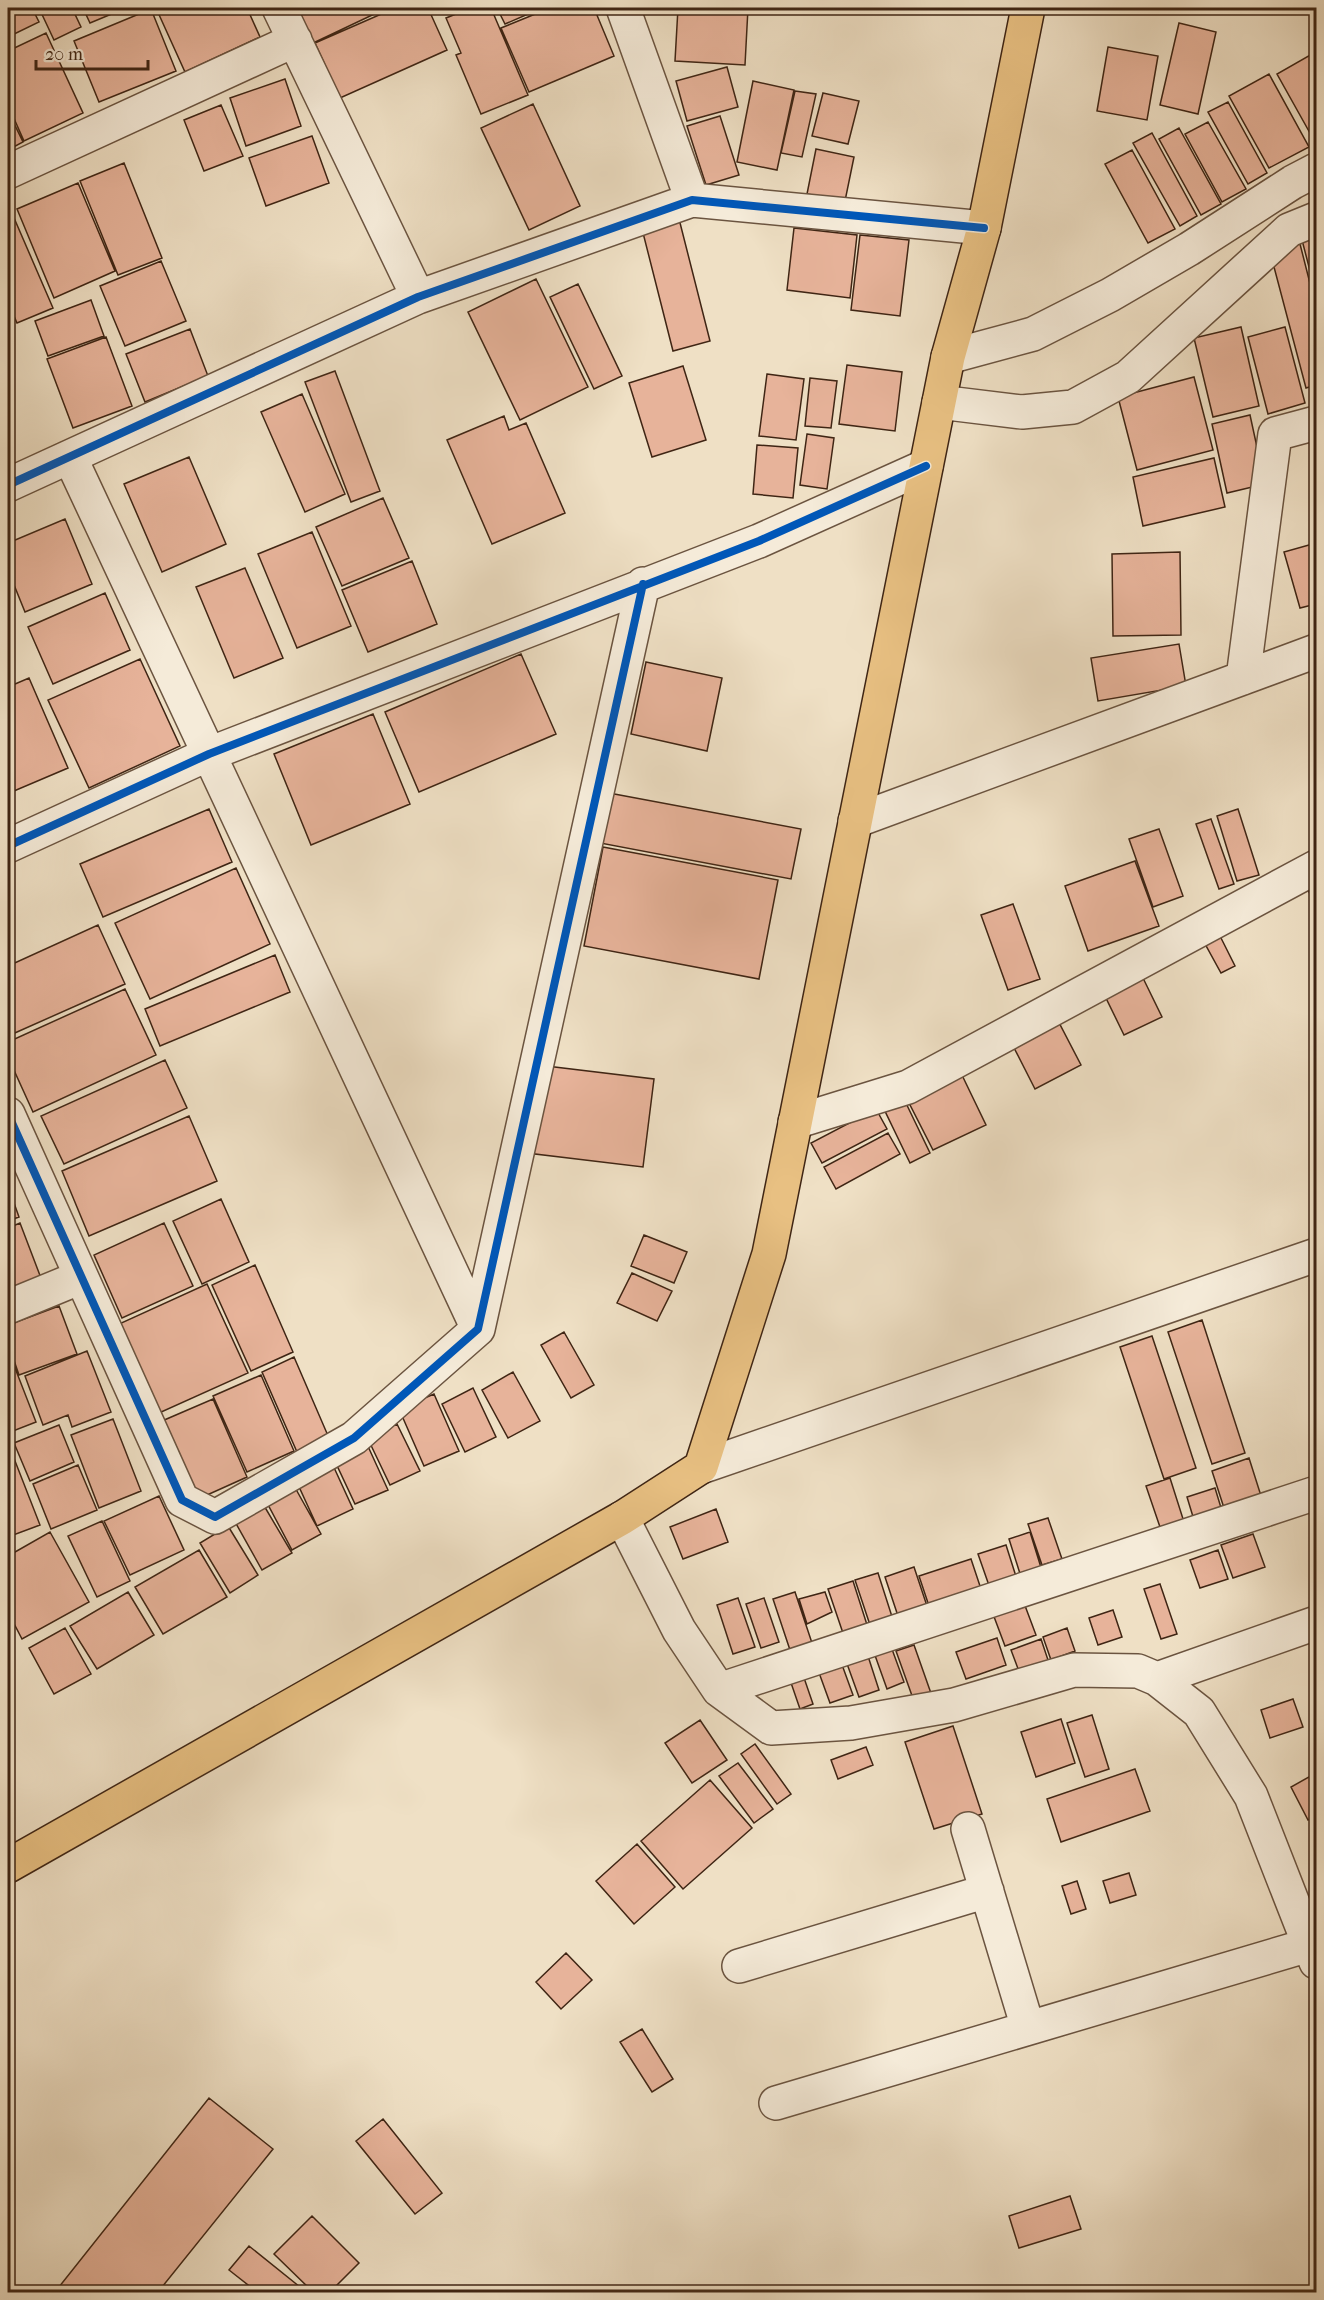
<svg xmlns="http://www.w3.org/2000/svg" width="1324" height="2300" viewBox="0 0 1324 2300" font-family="'IM FELL French Canon',serif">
  <rect width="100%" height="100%" fill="#efe0c5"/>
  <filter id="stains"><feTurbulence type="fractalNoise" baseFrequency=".00333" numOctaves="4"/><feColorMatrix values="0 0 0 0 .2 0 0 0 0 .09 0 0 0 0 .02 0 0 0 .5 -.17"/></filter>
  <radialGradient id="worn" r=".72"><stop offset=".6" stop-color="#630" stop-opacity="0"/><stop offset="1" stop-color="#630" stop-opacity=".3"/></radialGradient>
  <path fill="#e7b39a" stroke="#3f2514" stroke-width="1.5" d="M8,8H32L39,22L8,37Z
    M39,8H72L81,27L54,40Z
    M83,8H126L90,23Z
    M156,8H247L260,37L185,72Z
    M292,8H387L309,45Z
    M395,8H428L447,50L340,98L315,43Z
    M471,8H491L528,95L481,114L456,55L461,53L446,18Z
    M497,8H542L505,24Z
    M550,8H594L614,56L529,92L501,28Z
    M678,8H748L745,65L675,61Z
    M151,9L176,71L99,102L74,41Z
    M1179,23L1216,32L1198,114L1160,105Z
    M46,33L83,113L24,141L8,105V51Z
    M1108,47L1158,56L1147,120L1097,111Z
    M1312,54L1316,62L1315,142L1277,74Z
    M727,67L738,107L687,121L676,81Z
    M1269,74L1309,147L1269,168L1229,96Z
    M285,79L301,126L246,146L230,98Z
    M753,81L794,90L777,170L737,162Z
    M795,91L816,94L802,157L781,153Z
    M823,93L859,101L848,144L812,136Z
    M1228,102L1267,173L1248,184L1208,112Z
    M533,104L580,206L529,230L481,128Z
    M221,105L243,156L204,171L184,120Z
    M8,111L23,142L8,150Z
    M720,116L739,175L706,185L687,126Z
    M1208,122L1246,189L1222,202L1185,134Z
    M1179,128L1221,204L1201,215L1159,139Z
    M1152,133L1197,216L1180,226L1133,143Z
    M312,136L329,183L266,206L249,158Z
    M816,149L854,157L845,201L807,194Z
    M1132,150L1175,229L1148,243L1105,164Z
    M124,163L162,258L118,275L80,181Z
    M78,183L115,271L54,298L17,209Z
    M8,204L53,308L17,323L8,302Z
    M677,211L710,341L673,351L640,221Z
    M794,228L857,235L850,298L787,290Z
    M860,235L909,240L900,316L851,310Z
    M1316,236V294L1302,240Z
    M1299,240L1316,307V385L1306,388L1269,248Z
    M161,261L186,321L125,346L100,286Z
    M536,279L588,387L520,420L468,312Z
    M578,284L622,376L594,389L550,297Z
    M91,300L104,336L48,356L35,321Z
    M1241,327L1259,406L1213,417L1194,338Z
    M1285,327L1305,403L1268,414L1248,337Z
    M190,329L208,376L145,402L126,354Z
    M106,337L132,406L73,428L47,359Z
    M847,365L902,372L895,431L839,424Z
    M683,366L706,440L652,457L629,383Z
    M335,371L380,491L351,502L305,382Z
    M767,374L804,379L796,440L759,436Z
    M1194,377L1213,450L1137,470L1118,397Z
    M810,378L837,381L831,428L805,426Z
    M302,394L345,494L305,512L261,412Z
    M1250,415L1265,484L1227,493L1212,424Z
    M504,416L509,430L526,423L565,513L492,544L447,440Z
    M807,434L834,438L827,489L800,485Z
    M757,445L798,448L793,498L753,494Z
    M189,457L226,544L162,572L124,484Z
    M1214,458L1225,507L1143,526L1133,477Z
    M383,498L409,558L342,586L316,527Z
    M65,519L92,584L25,612L8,570V543Z
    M312,532L351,626L297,648L258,554Z
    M1316,543V604L1300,608L1284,552Z
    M1180,552L1181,635L1113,636L1112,554Z
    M412,561L437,624L368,652L342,590Z
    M245,568L283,658L234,678L196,587Z
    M105,593L130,650L53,684L28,627Z
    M1179,644L1186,686L1098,701L1091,658Z
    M521,654L556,734L419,792L385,712Z
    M140,659L180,746L89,788L48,700Z
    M646,662L722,678L707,751L631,734Z
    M29,678L68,768L14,791L8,776V687Z
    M373,714L410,804L311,845L274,754Z
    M609,793L801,829L791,879L600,843Z
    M209,809L232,862L103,917L80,864Z
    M1238,809L1259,875L1237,881L1217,816Z
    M1211,819L1234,884L1219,889L1196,824Z
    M1159,829L1183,896L1153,907L1129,839Z
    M603,847L778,880L759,979L584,946Z
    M1135,861L1159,926L1088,951L1065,886Z
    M236,868L270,944L150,999L115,923Z
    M1316,871V907L1302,877Z
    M1013,904L1040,979L1008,990L981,915Z
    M98,925L125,984L8,1036V966Z
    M1219,934L1235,966L1221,973L1204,942Z
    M275,955L290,992L160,1046L145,1009Z
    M1142,976L1162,1017L1124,1035L1104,994Z
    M125,989L156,1055L33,1112L8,1057V1042Z
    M1054,1013L1081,1065L1035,1089L1008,1036Z
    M165,1060L187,1108L64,1164L41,1116Z
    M538,1065L654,1079L643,1167L527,1153Z
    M960,1071L986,1125L933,1150L906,1097Z
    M903,1097L930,1153L910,1163L883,1107Z
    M876,1109L887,1129L822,1163L811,1143Z
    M189,1116L217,1181L89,1236L62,1171Z
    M888,1133L900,1154L836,1189L824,1167Z
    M8,1186L19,1217L8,1221Z
    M221,1199L249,1262L202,1284L173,1221Z
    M20,1223L44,1286L8,1300V1228Z
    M164,1223L193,1286L122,1318L94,1255Z
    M644,1235L687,1252L674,1283L631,1266Z
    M255,1265L293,1352L251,1371L212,1285Z
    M632,1273L672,1291L657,1321L617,1303Z
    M207,1284L248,1373L159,1413L119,1324Z
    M59,1306L77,1354L19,1375L8,1343V1325Z
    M1202,1320L1245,1453L1212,1464L1168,1332Z
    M564,1332L594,1385L571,1398L541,1345Z
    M1152,1336L1196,1468L1164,1479L1120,1347Z
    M8,1350L36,1422L8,1433Z
    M87,1351L111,1412L72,1427L68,1415L43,1425L25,1376Z
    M294,1357L329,1438L297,1452L262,1372Z
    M513,1372L540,1421L508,1438L482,1390Z
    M261,1375L294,1451L247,1472L213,1396Z
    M473,1388L496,1437L465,1452L442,1404Z
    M434,1394L459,1451L424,1466L399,1409Z
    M213,1399L247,1477L196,1500L162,1421Z
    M113,1419L141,1491L99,1508L71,1435Z
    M397,1424L420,1471L390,1485L367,1437Z
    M59,1425L74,1462L30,1481L14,1443Z
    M366,1442L388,1490L355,1504L333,1457Z
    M8,1443L40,1525L8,1537Z
    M1249,1458L1262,1499L1225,1511L1212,1471Z
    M331,1461L353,1509L317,1526L295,1478Z
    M78,1465L97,1510L51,1529L33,1484Z
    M1170,1478L1184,1522L1161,1530L1146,1486Z
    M293,1484L321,1534L292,1550L265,1499Z
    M1215,1488L1222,1511L1194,1520L1187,1497Z
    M159,1496L184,1550L130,1575L104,1521Z
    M263,1504L292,1553L262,1570L234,1520Z
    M716,1509L728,1542L683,1559L670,1527Z
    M1048,1518L1062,1559L1042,1565L1028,1524Z
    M102,1521L130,1581L97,1597L68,1536Z
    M228,1526L258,1575L230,1593L200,1543Z
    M50,1532L89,1602L22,1639L8,1612V1556Z
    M1030,1532L1043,1574L1022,1580L1009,1539Z
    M1253,1534L1265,1567L1233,1578L1221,1545Z
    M1006,1545L1019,1586L992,1594L978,1554Z
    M199,1550L227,1597L163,1634L135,1587Z
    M1218,1550L1228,1579L1200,1588L1190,1560Z
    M971,1559L981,1589L929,1606L919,1576Z
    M914,1567L928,1609L899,1619L885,1577Z
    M878,1573L895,1626L873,1634L855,1580Z
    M853,1581L869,1631L845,1639L828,1589Z
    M1160,1584L1177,1634L1161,1639L1144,1589Z
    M128,1592L154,1635L97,1669L70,1626Z
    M795,1592L812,1643L790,1650L773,1599Z
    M825,1592L832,1612L807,1624L799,1599Z
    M1021,1595L1036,1635L1005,1646L990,1606Z
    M738,1598L755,1647L733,1654L717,1605Z
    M764,1598L779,1642L761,1648L746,1604Z
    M1113,1610L1122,1637L1098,1645L1089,1618Z
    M65,1628L91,1674L54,1694L29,1648Z
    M1067,1628L1075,1651L1051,1660L1043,1637Z
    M997,1638L1006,1665L966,1679L956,1652Z
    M1041,1639L1049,1663L1020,1674L1011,1650Z
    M889,1641L904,1682L887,1689L872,1647Z
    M914,1645L933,1699L915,1704L896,1651Z
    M867,1653L879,1690L859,1697L846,1661Z
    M841,1662L853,1695L830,1703L818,1670Z
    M802,1672L813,1704L800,1709L789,1677Z
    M1293,1699L1303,1727L1270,1738L1261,1710Z
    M1092,1715L1109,1769L1085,1777L1067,1723Z
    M1061,1719L1075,1763L1036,1777L1021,1732Z
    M700,1720L727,1760L692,1783L665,1743Z
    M953,1726L982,1814L934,1829L905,1742Z
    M755,1744L791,1794L777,1804L741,1754Z
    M866,1747L873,1765L838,1779L831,1760Z
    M738,1763L773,1809L754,1823L719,1776Z
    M1135,1769L1150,1811L1061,1842L1047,1799Z
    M1316,1773V1816L1308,1820L1291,1787Z
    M710,1780L752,1828L683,1889L641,1841Z
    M637,1844L675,1887L634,1924L596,1881Z
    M1129,1873L1136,1895L1110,1903L1103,1881Z
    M1077,1881L1086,1909L1071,1914L1062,1886Z
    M566,1953L592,1980L561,2009L536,1982Z
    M642,2029L673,2079L652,2092L620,2042Z
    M209,2098L273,2149L158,2292H55Z
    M383,2119L442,2193L415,2214L356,2141Z
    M1070,2196L1081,2229L1019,2248L1009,2216Z
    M312,2216L359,2263L330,2292H313L274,2254Z
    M249,2246L300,2287L295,2292H257L229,2270Z"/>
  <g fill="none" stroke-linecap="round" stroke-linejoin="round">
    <g stroke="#6b5440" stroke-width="36">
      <path id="minor" d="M279,8L418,297
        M623,8L692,200
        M8,172L295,40
        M948,357L1033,334L1110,295L1189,249L1293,182L1316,170
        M939,402L1022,412L1073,407L1128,377L1289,230L1316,219
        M70,457L478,1329
        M8,485L418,297L692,200L984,228
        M1243,678L1275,434L1316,423
        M855,821L1316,651
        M8,846L209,754L759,541L926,466
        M8,1114L182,1500L215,1517L354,1438L478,1329L643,584
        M795,1122L908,1087L1316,867
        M8,1307L81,1277
        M701,1467L1316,1255
        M622,1518L679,1630L719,1690L771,1728L851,1723L954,1705L1074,1670L1138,1671L1157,1679L1199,1712L1251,1796L1316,1962
        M1157,1679L1316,1623
        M719,1690L1316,1493
        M968,1829L1028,2028
        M739,1966L987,1891
        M776,2103L1309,1945"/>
    </g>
    <g stroke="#3f2514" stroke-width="36">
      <path id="major" d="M8,1866L622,1518L701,1467L769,1254L948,357L984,228L1028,8"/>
    </g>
    <use href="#minor" stroke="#f5ebd9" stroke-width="33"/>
    <use href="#major" stroke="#e8c082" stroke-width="33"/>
    <g stroke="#f5ebd9" stroke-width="11">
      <path id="cycleway" d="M8,485L418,297L692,200L984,228
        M8,846L209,754L759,541L926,466
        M8,1114L182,1500L215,1517L354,1438L478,1329L643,584"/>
    </g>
    <use href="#cycleway" stroke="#0057b8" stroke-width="8"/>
  </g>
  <rect width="1324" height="2300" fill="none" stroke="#efe0c5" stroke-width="30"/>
  <rect x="9" y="9" width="1306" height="2282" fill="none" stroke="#3f2514" stroke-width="3"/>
  <rect x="15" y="15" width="1294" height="2270" fill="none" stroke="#3f2514" stroke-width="1.5"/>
  <path d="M36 60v9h112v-9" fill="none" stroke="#3f2514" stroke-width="3"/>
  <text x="45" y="60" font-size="18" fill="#3f2514" stroke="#f5ebd9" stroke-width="4.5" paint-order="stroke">20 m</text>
  <rect width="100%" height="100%" filter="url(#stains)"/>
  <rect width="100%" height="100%" fill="url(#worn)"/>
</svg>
